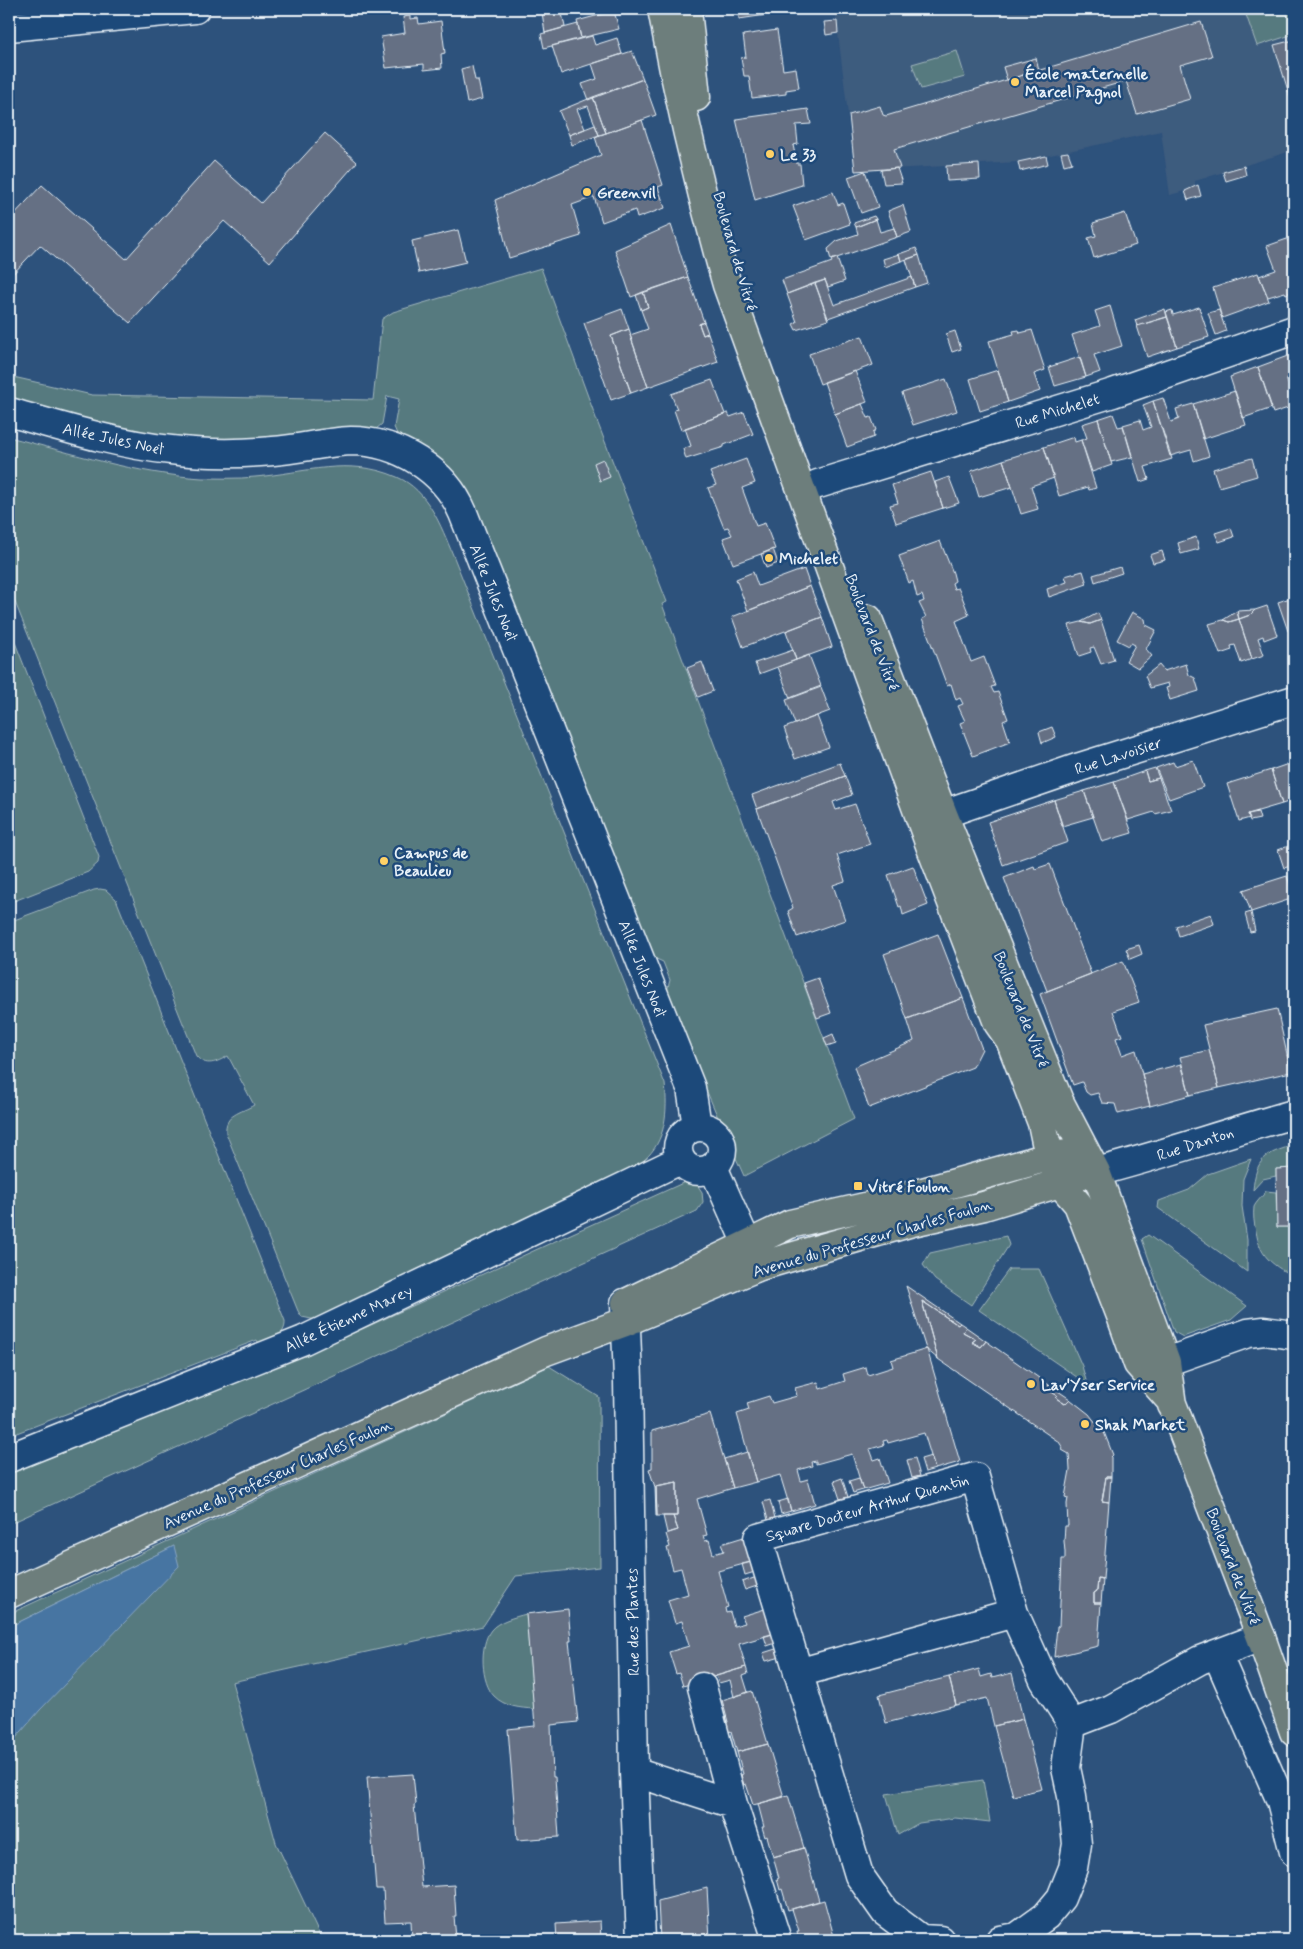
<svg xmlns="http://www.w3.org/2000/svg" width="1303" height="1949" viewBox="0 0 1303 1949" font-family="Mynerve,sans-serif">
  <rect width="100%" height="100%" fill="#2d527c"/>
  <filter id="ink" filterUnits="userSpaceOnUse"><feTurbulence type="fractalNoise" baseFrequency=".02" numOctaves="2"/><feDisplacementMap in="SourceGraphic" scale="10" xChannelSelector="R" yChannelSelector="G"/><feConvolveMatrix kernelMatrix="1 2 1 2 8 2 1 2 1" color-interpolation-filters="sRGB"/></filter>
  <g filter="url(#ink)">
    <path fill="#3e5b7e" d="M835,9H1294V150L1195,181V188L1170,195L1161,131L1018,162L855,171Z"/>
    <path fill="#577a7f" stroke="#a0b6bc" d="M1244,9H1294V34L1257,46Z
      M957,51L965,77L921,89L912,64Z
      M541,268L597,421L667,602L662,604L854,1119L744,1176L719,1120L666,995L670,980L663,962L652,957L467,491C453,474 440,459 421,447C413,442 404,440 397,434L394,427L399,399L387,396L382,424L376,429L340,428L296,435L231,440L171,436L117,427L9,398V376L92,395L373,400L382,319L393,312Z
      M9,437C72,453 136,474 202,478C219,478 237,479 255,477C304,473 349,456 397,477C428,490 441,526 453,555L665,1084C668,1111 666,1141 644,1160C636,1167 626,1172 617,1177L316,1320L302,1317L298,1311L226,1133C224,1114 241,1113 254,1105L228,1056C217,1062 206,1068 196,1056L9,587Z
      M9,627L99,857L98,863L88,872L9,903Z
      M100,889L106,890L116,899L285,1321C286,1336 272,1339 260,1346L257,1340L9,1436V922L94,890Z
      M1294,1145V1168L1276,1169V1176L1263,1179L1253,1190C1256,1158 1265,1154 1294,1145Z
      M1251,1159L1243,1179L1242,1206L1247,1240V1272L1158,1208L1159,1201L1189,1190L1208,1174Z
      M685,1182L696,1183L702,1192L703,1202L697,1211L9,1524V1472L307,1354Z
      M1266,1191L1276,1192L1277,1227H1294V1272L1292,1276C1270,1263 1260,1256 1256,1231C1254,1224 1253,1215 1254,1207C1256,1202 1263,1196 1266,1191Z
      M1148,1235L1247,1306L1231,1320L1183,1337L1174,1332L1142,1239Z
      M1006,1236L1009,1245L971,1305L935,1280L923,1265L930,1253Z
      M1009,1269H1039L1082,1366L1087,1384L979,1310Z
      M549,1366L599,1397L600,1567L516,1576L483,1626L232,1682L276,1843L322,1940H9V1746L174,1546L9,1627V1614Z
      M526,1614L534,1709C520,1708 505,1707 494,1696C481,1683 479,1645 491,1630C498,1621 515,1617 526,1614Z
      M983,1780L990,1822L955,1818L919,1823L898,1835L886,1794Z"/>
    <path fill="#4774a2" stroke="#87a6c4" d="M174,1546L179,1566L40,1710L9,1746V1627Z"/>
    <path fill="#657084" stroke="#e8f1f8" d="M561,9L565,27L545,33L542,12Z
      M738,9H779L780,13L739,19Z
      M614,11L619,29L581,38L577,21Z
      M410,16V19L418,18L419,24L441,21L445,53L441,54L442,68L424,70V64L386,68L381,37L405,33L403,17Z
      M837,21L838,33L826,35L824,22Z
      M1201,22L1212,56L1180,65L1190,99L1137,114L1126,81L894,149L900,168L855,171L849,115L880,106L883,115L886,116Z
      M578,24L581,38L544,48L541,34Z
      M777,30L783,70L796,68L799,88L786,90V94L752,98L749,76H744L741,58L746,57L743,35Z
      M592,36L595,45L617,38L622,54L561,74L552,46Z
      M1294,40V110L1274,45Z
      M632,51L643,79L588,100L582,84L597,79L592,64Z
      M1036,58L1039,70L1007,80L1003,67Z
      M472,66L475,80H478L482,99L467,103L461,69Z
      M643,79L656,115L606,133L593,97Z
      M593,97L606,133L599,135L588,106L577,109L585,129L569,135L559,111Z
      M808,109L811,124L796,125L798,144L793,145L797,164H800L802,185L755,200L736,119Z
      M642,120L663,185L658,187L665,208L637,218L635,210L602,222L594,197L572,205L581,236L509,258L495,200L601,155L595,137Z
      M595,125L599,135L572,145L569,135Z
      M325,133L357,162L270,262L224,221L130,323L40,245L9,278V220L42,185L126,259L214,161L261,203Z
      M1068,152L1072,163L1064,165L1061,153Z
      M1046,156L1048,164L1020,171L1018,162Z
      M979,164L980,179L947,181L946,166Z
      M1244,166L1246,175L1226,181L1223,172Z
      M897,168L902,183L884,184L881,170Z
      M865,171L878,207L861,213L848,177Z
      M1198,185L1201,196L1188,200L1185,191Z
      M833,192L838,205L843,203L850,224L806,240L793,206Z
      M903,205L911,232L897,237L888,211Z
      M1125,213L1136,245L1094,258L1088,238L1096,236L1093,223Z
      M874,216L876,219L856,227L854,223Z
      M876,219L880,232L894,228L897,237L831,260L828,249L837,241L858,234L856,227Z
      M671,225L688,277L631,297L615,250Z
      M458,230L466,262L419,273L412,241Z
      M1287,239L1294,255V291L1286,294L1285,292L1268,297L1259,276L1276,270L1267,246Z
      M916,248L919,255L901,261L899,254Z
      M899,254L901,261L885,267L883,259Z
      M919,255L927,283L915,287L906,260Z
      M837,258L845,281L828,287L825,280L787,294L782,280L832,262L831,260Z
      M1258,273L1269,301L1222,318L1213,288Z
      M688,277L704,322L699,324L703,335L708,333L718,362L648,387L630,335L648,329L641,310L648,307L643,292Z
      M912,277L915,287L828,318L815,283L825,280L834,305Z
      M815,283L828,320L796,330L793,324L797,322L787,294Z
      M643,292L648,307L641,310L636,295Z
      M1110,306L1122,346L1094,355L1100,372L1086,377L1072,335L1100,326L1095,311Z
      M1199,307L1209,337L1177,347L1166,312L1172,310L1173,315Z
      M622,309L629,329L611,336L631,393L611,400L584,323Z
      M1165,309L1167,317L1137,326L1135,320Z
      M1219,310L1226,331L1216,335L1208,313Z
      M1167,317L1177,347L1147,357L1137,326Z
      M704,322L708,333L703,335L699,324Z
      M629,329L631,335H630L648,387L631,393L611,336Z
      M1019,330L1020,333L1032,330L1045,370L1034,374L1040,391L1008,402L989,341L1014,334L1013,331Z
      M955,331L961,349L952,352L946,334Z
      M862,336L873,365L820,384L809,354Z
      M1293,354L1294,376L1286,378L1291,392L1294,391V406L1273,413L1258,367Z
      M1080,357L1086,377L1055,386L1049,367Z
      M1258,367L1272,408L1243,418L1230,377Z
      M998,370L1008,402L980,411L970,379Z
      M855,371L867,402L835,414L824,382Z
      M946,379L957,411L913,425L902,393Z
      M712,380L725,414L681,430L674,410L677,409L671,394Z
      M1235,391L1246,425L1203,439L1193,404Z
      M1163,398L1171,422L1179,419L1176,409L1193,404L1209,456L1194,461L1191,450L1170,456L1153,401Z
      M1153,401L1172,459L1145,467L1149,479L1140,482L1123,425L1140,420L1143,430L1151,427L1143,405Z
      M862,404L868,418L871,417L876,430L873,432L874,437L847,447L835,414Z
      M744,412L753,434L724,445V447L686,459L683,449L691,446L685,428L728,413L730,417Z
      M1113,414L1118,427L1123,426L1132,457L1111,462L1098,419Z
      M1098,419L1112,465L1092,472L1081,440L1087,438L1082,424Z
      M1074,437L1075,442L1081,440L1096,488L1089,490L1088,487L1059,496L1044,447Z
      M1044,447L1054,478L1031,486L1038,509L1021,514L1003,460Z
      M1252,458L1257,476L1219,487L1213,469Z
      M603,459L610,477L600,481L594,463Z
      M746,459L755,483L742,488L756,526L765,523L775,549L733,564L723,538L732,535L728,527L724,528L708,488L716,485L710,472Z
      M1003,460L1012,487L979,497L971,471Z
      M931,472L943,508L896,523L890,505L898,503L892,485Z
      M949,477L959,503L943,508L935,482Z
      M1231,528L1234,537L1219,542L1215,533Z
      M1196,537L1199,549L1181,554L1178,543Z
      M940,541L953,573L955,581L952,583L954,589L958,588L961,594L969,615L956,621L971,662L984,657L995,686L991,687L994,693L998,692L1008,719L1003,721L1010,742L973,756L960,723L965,721L958,706L963,704L960,698L956,700L951,684L947,686L922,619L926,617L919,603L924,601L922,595L917,597L913,581L909,583L899,556Z
      M773,549L778,563L766,568L761,554Z
      M1162,551L1165,560L1153,563L1150,555Z
      M1120,567L1122,573L1095,582L1093,575Z
      M804,569L810,586L748,611L736,579L753,572L758,586Z
      M1083,571L1087,584L1049,597L1047,589L1067,582L1065,576Z
      M810,586L822,617L743,647L732,617Z
      M1293,597L1294,630L1288,631L1278,602Z
      M1267,606L1277,635L1264,640L1263,636L1258,638L1264,655L1252,659L1239,619L1250,615L1255,610Z
      M1255,610L1250,615L1239,619L1237,611Z
      M1237,611L1239,619L1229,622L1223,620Z
      M1132,612L1145,619L1146,625L1156,630L1146,649L1152,656L1138,668L1126,661L1135,645L1131,643L1129,646L1117,640Z
      M1098,613L1101,620L1090,624L1081,622Z
      M822,617L832,647L796,660L786,631Z
      M1239,619L1252,659L1241,663L1235,645L1231,646L1232,650L1220,654L1209,624L1223,620L1229,622Z
      M1101,620L1114,660L1101,664L1094,647L1090,648L1091,652L1079,656L1069,625L1081,622L1090,624Z
      M793,650L796,660L759,674L755,663Z
      M809,655L821,686L790,698L778,667Z
      M702,662L713,691L698,697L687,668Z
      M1186,664L1189,675L1195,678L1199,691L1170,700L1166,688L1169,687L1168,683L1150,688L1145,676L1159,665L1164,671Z
      M821,687L830,711L795,724L786,700Z
      M817,716L829,747L795,759L784,728Z
      M1052,727L1056,737L1042,743L1039,732Z
      M1193,760L1203,787L1169,799L1156,768L1173,762L1175,766Z
      M1294,762V800L1282,804L1271,770Z
      M840,763L845,776L757,809L752,795Z
      M1155,768L1159,778L1148,781L1145,771Z
      M1271,770L1282,804L1248,814L1250,818L1239,821L1227,784Z
      M1145,771L1148,781L1159,778L1171,810L1155,814L1154,812L1128,820L1114,782Z
      M845,776L852,795L833,802L836,810L855,804L870,844L837,855L845,881L833,885L845,920L797,937L788,911L793,908L757,809Z
      M1114,782L1132,833L1102,842L1084,791Z
      M1084,791L1093,817L1062,826L1054,800Z
      M1054,800L1068,842L1003,865L988,822Z
      M1258,812L1260,819L1250,821L1248,814Z
      M1294,844V865L1284,868L1278,850Z
      M1050,864L1091,974L1047,991L1004,878L1034,866L1035,869Z
      M913,866L928,905L903,915L901,906L899,907L888,875Z
      M1287,876L1294,898L1251,912L1243,890Z
      M1251,912L1255,931L1250,932L1245,914Z
      M1211,914L1214,924L1179,936L1176,926Z
      M938,934L963,998L907,1019L884,954Z
      M1139,945L1142,954L1130,959L1126,949Z
      M1123,961L1139,1002L1113,1011L1122,1036L1116,1038L1122,1055L1136,1050L1150,1106L1118,1114L1115,1104L1102,1103L1098,1093L1090,1095L1086,1092L1082,1082L1073,1085L1040,994Z
      M818,978L831,1013L817,1018L804,983Z
      M963,998L982,1049L973,1067L869,1108L854,1067L914,1041L907,1019Z
      M1277,1009L1291,1072L1219,1088L1203,1025Z
      M833,1034L836,1043L827,1046L824,1038Z
      M1209,1050L1219,1088L1190,1095L1180,1057Z
      M1294,1054V1086L1287,1055Z
      M1181,1064L1190,1095L1150,1106L1142,1074Z
      M1294,1168V1227H1277L1276,1169Z
      M906,1286L960,1323L958,1325L922,1301L938,1359L926,1349Z
      M922,1301L958,1325L960,1323L966,1327L963,1332L976,1339L972,1342L981,1347L986,1341L1049,1385L1047,1389L1058,1396L1056,1398L1065,1404L1070,1399L1071,1400L1089,1414L1100,1428L1102,1427L1113,1455L1111,1457V1477H1106L1102,1501L1109,1502L1103,1579L1098,1578L1097,1591L1094,1593V1603H1101L1098,1646L1054,1657L1057,1627L1059,1626L1062,1559H1065V1552L1064,1541L1065,1526H1068L1067,1504L1068,1498L1065,1497L1070,1470L1069,1454L1062,1450L1063,1448L1059,1442L938,1359Z
      M966,1327L986,1341L981,1347L972,1342L976,1339L963,1332Z
      M927,1349L960,1462L935,1469L924,1433L888,1443L887,1440L883,1441L884,1445L870,1449L874,1460L880,1458L888,1483L863,1490L852,1454L816,1464V1461L811,1462L812,1466L798,1470L801,1481L808,1479L815,1504L791,1511L780,1475L756,1482L737,1414L749,1410L747,1403L769,1396L772,1403L797,1396L795,1388L818,1382L820,1389L845,1381L843,1374L866,1367L868,1375L893,1367L891,1360Z
      M1049,1385L1070,1399L1065,1404L1056,1398L1058,1396L1047,1389Z
      M710,1414L733,1488L697,1499L707,1535L703,1536L705,1541L709,1540L713,1554L724,1551L721,1544L747,1536L755,1561L718,1571L728,1607L725,1608L726,1613L730,1612L734,1626L745,1623L742,1616L768,1608L776,1633L739,1644L746,1667L683,1686L679,1673L676,1674L669,1652L689,1646L682,1621L675,1623L668,1600L688,1594L681,1568L673,1570L667,1548L670,1547L666,1534L678,1530L673,1516H677V1482L656,1486L657,1516H656L655,1487L649,1469L652,1468V1431Z
      M747,1452L756,1482L733,1488L724,1459Z
      M931,1456L935,1469L925,1472L921,1459Z
      M915,1458L920,1476L912,1478L907,1460Z
      M1106,1477H1111L1109,1502L1102,1501Z
      M842,1478L848,1497L840,1499L834,1481Z
      M859,1478L863,1490L853,1493L849,1481Z
      M677,1482V1516H657L656,1486Z
      M788,1499L791,1511L781,1514L778,1502Z
      M770,1500L775,1518L768,1520L763,1502Z
      M663,1516H673L678,1530L667,1533Z
      M755,1561L758,1571L745,1575L742,1564Z
      M760,1576L763,1584L745,1590L742,1582Z
      M1098,1578L1103,1579L1101,1603H1094V1593L1097,1591Z
      M568,1609L571,1641H569L578,1722L551,1725L553,1777H555L559,1837L517,1840L508,1729L535,1726L526,1614Z
      M776,1633L779,1642L767,1646L764,1636Z
      M782,1647L785,1656L766,1661L763,1653Z
      M746,1667L748,1674L743,1676L748,1692L734,1697L730,1680L719,1683L716,1676Z
      M979,1669L981,1677L991,1674L992,1678L1012,1673L1023,1719L994,1726L987,1698L956,1705L949,1677Z
      M949,1677L956,1705L886,1723L879,1695Z
      M752,1691L768,1744L737,1752L731,1731L729,1732L726,1723L728,1722L722,1700Z
      M1023,1719L1042,1789L1013,1796L994,1726Z
      M768,1744L784,1797L753,1805L746,1784L744,1785L741,1775L743,1774L737,1752Z
      M413,1774L416,1804L414,1805L422,1887L454,1885L456,1917H454L456,1938L458,1940H412L411,1921L385,1922L383,1889H376L367,1777Z
      M788,1795L804,1848L773,1857L767,1836L765,1837L762,1827H764L758,1804Z
      M804,1848L819,1901L788,1910L782,1889L780,1890L777,1879L779,1878L773,1857Z
      M707,1888L710,1940H660L658,1901Z
      M824,1900L835,1940H799L797,1931H799L792,1909Z
      M600,1921L601,1940H557L556,1924Z"/>
    <g fill="none" stroke-linecap="round" stroke-linejoin="round">
      <g stroke="#e8f1f8" stroke-width="31">
        <path id="minor" d="M9,27L195,9
          M9,412C62,427 116,444 171,450C204,454 239,454 273,451C299,449 325,442 351,441C398,441 445,470 463,513L691,1088L697,1126
          M818,484L1113,393L1294,330
          M943,814L1080,767L1294,700
          M678 1149a22 22 0 1 1 44 0a22 22 0 1 1-44 0Z
          M713,1167L747,1244L759,1264
          M1096,1172C1163,1155 1228,1132 1294,1114
          M625,1303L628,1380L634,1772L641,1940
          M1166,1362L1248,1333L1264,1331L1294,1335
          M9,1458L304,1340L680,1160
          M1217,1654L1281,1801L1294,1852
          M798,1673L1014,1613
          M702,1687L733,1804L777,1940
          M1072,1724L1111,1709L1200,1660L1261,1637
          M634,1772L733,1804
          M940,1940L921,1939L885,1912L859,1875L758,1538L975,1477L1014,1613L1044,1680L1072,1724L1066,1768L1072,1796L1077,1844L1073,1868L1061,1898L1046,1916L1017,1937L1000,1940"/>
      </g>
      <g stroke="#e8f1f8" stroke-width="31">
        <path id="major" d="M662,9C679,102 701,194 727,285L931,848L998,1023L1010,1040L1042,1123L1046,1142L1060,1183L1078,1204L1121,1316L1138,1364L1171,1401L1261,1637L1294,1732
          M687,9L696,97
          M868,619L943,814L1059,1101L1096,1172L1166,1362L1172,1405
          M626,1303L790,1224L887,1202L1052,1156L1069,1154
          M9,1594L546,1351L625,1322L760,1266L912,1222L984,1206L1076,1178"/>
      </g>
      <use href="#minor" stroke="#1f4a7a" stroke-width="28"/>
      <use href="#major" stroke="#6d7e7c" stroke-width="28"/>
    </g>
  </g>
  <g fill="#ffd166" stroke="#1f4a7a" stroke-width="2">
    <circle cx="1015" cy="82" r="5"/>
    <circle cx="770" cy="154" r="5"/>
    <circle cx="587" cy="192" r="5"/>
    <circle cx="769" cy="558" r="5"/>
    <circle cx="384" cy="861" r="5"/>
    <rect x="853" y="1181" width="10" height="10" rx="2.5"/>
    <circle cx="1031" cy="1384" r="5"/>
    <circle cx="1085" cy="1424" r="5"/>
  </g>
  <g text-anchor="middle" stroke-width="5" stroke-linejoin="round" paint-order="stroke">
    <g font-size="16" font-weight="bold" fill="#e8f1f8" stroke="#1f4a7a" text-anchor="start">
      <text x="1025" y="79">École maternelle<tspan x="1025" dy="18">Marcel Pagnol</tspan></text>
      <text x="780" y="160">Le 33</text>
      <text x="597" y="198">Greenvil</text>
      <text x="779" y="564">Michelet</text>
      <text x="394" y="858">Campus de<tspan x="394" dy="18">Beaulieu</tspan></text>
      <text x="868" y="1192">Vitré Foulon</text>
      <text x="1041" y="1390">Lav'Yser Service</text>
      <text x="1095" y="1430">Shak Market</text>
    </g>
    <g font-size="16" fill="#e8f1f8" stroke="#1f4a7a">
      <text transform="translate(736 251) rotate(74)" y="6">Boulevard de Vitré</text>
      <text transform="translate(1057 410) rotate(-17)" y="6">Rue Michelet</text>
      <text transform="translate(113 438) rotate(12)" y="6">Allée Jules Noël</text>
      <text transform="translate(494 592) rotate(68)" y="6">Allée Jules Noël</text>
      <text transform="translate(873 632) rotate(69)" y="6">Boulevard de Vitré</text>
      <text transform="translate(1118 755) rotate(-18)" y="6">Rue Lavoisier</text>
      <text transform="translate(643 968) rotate(68)" y="6">Allée Jules Noël</text>
      <text transform="translate(1022 1009) rotate(68)" y="6">Boulevard de Vitré</text>
      <text transform="translate(1195 1143) rotate(-18)" y="6">Rue Danton</text>
      <text transform="translate(872 1237) rotate(-16)" y="6">Avenue du Professeur Charles Foulon</text>
      <text transform="translate(348 1318) rotate(-25)" y="6">Allée Étienne Marey</text>
      <text transform="translate(277 1473) rotate(-24)" y="6">Avenue du Professeur Charles Foulon</text>
      <text transform="translate(867 1507) rotate(-16)" y="6">Square Docteur Arthur Quentin</text>
      <text transform="translate(1234 1566) rotate(69)" y="6">Boulevard de Vitré</text>
      <text transform="translate(632 1622) rotate(-91)" y="6">Rue des Plantes</text>
    </g>
  </g>
  <rect width="1303" height="1949" fill="none" stroke="#1f4a7a" stroke-width="30"/>
  <rect x="15" y="15" width="1273" height="1919" fill="none" stroke="#e8f1f8" stroke-width="2" filter="url(#ink)"/>
</svg>
